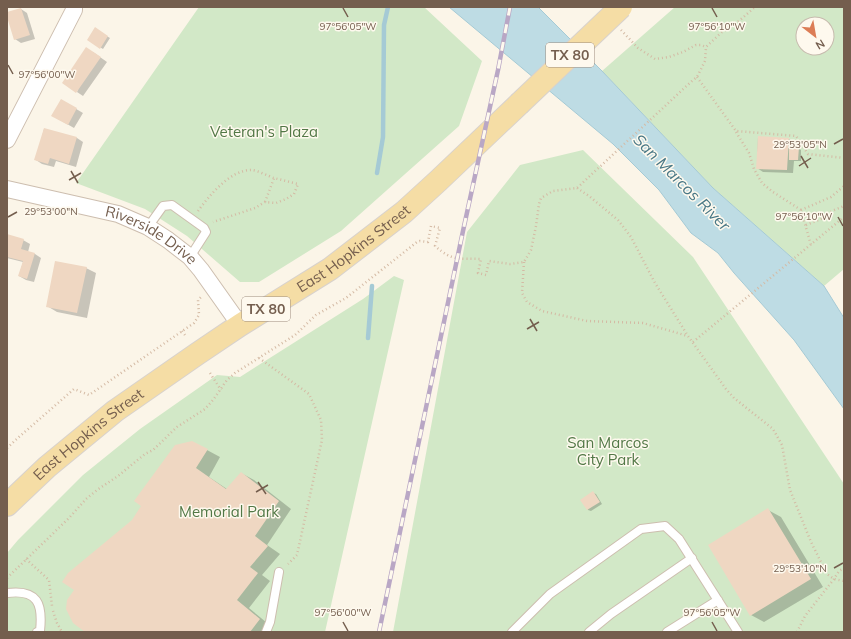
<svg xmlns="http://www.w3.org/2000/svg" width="851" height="639" viewBox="0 0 851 639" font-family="Mulish,sans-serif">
  <rect width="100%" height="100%" fill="#fbf5e8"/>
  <path fill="#d2e8c7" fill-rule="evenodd" d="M199,7H424L482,61L459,126L341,231L259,282H240L187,236L145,209L76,183Z
    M675,7H844V269L824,286L713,188L602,71ZM803,24H827V48H803Z
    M583,150L693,257L844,484V632H393L467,232L520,165Z
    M394,276L404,280L325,632H7V553L18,540L83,475L140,429L217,375L240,377L363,299Z"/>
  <path fill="#bedce4" stroke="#a5cad5" d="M449,7H538L602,71L713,188L824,286L844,318V409L794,340L734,273L718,253L691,233L659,190L613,144Z"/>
  <path fill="#0003" d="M21,9L27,13L35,39L21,43L15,39L7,13Z
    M95,29L110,38L103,49L88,40Z
    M93,52L107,62L83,96L77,92Z
    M61,100L83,113L74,128L53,116Z
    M44,129L77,138L83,142L76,167L56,161L54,167L42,164L36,160Z
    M758,137L789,139L795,143V148H798L801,150V161H794L793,173L763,172L757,168Z
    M7,235L23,240L30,244L28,252L35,254L41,258L34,282L26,280L19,276L23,262L7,258Z
    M86,268L96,273L87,318L57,312L47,306Z
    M207,450L220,457L209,477L227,489L241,473L254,480L291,509L267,545L280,554L262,575L270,581L249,608L272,627L268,632H87L133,521Z
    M593,493L596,494L602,504L591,511L588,510L582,500Z
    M768,510L781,517L823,587L764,622L751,615Z"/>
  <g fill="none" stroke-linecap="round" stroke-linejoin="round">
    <path stroke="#a5cad5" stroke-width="4.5" d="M377,173L383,137L384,25L388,7
      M368,338L372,286"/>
  </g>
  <path fill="#efd7c2" d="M21,8L30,35L14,40L7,17V12Z
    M95,27L108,36L100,49L87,40Z
    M86,47L101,57L76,93L62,83Z
    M61,99L77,108L68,125L51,116Z
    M44,128L77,137L69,164L50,158L48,164L34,160Z
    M758,136L789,138L787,170L756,169Z
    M789,147H799L798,160H789Z
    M7,234L24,239L21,249L35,253L27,279L18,276L23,261L7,257Z
    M55,261L87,267L77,313L46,307Z
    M192,441L208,449L196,468L226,489L241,472L279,501L255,536L268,546L250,567L258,573L237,600L260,619L250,632H85L73,623L66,609L67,600L74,590L62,582L68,573L132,520L141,506L134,501L175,445Z
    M593,491L600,502L587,510L580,500Z
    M768,508L811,579L750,616L708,545Z"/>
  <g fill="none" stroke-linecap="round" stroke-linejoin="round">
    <g stroke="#cdbeaf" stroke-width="10">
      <path id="service" d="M148,227L163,206L172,205L204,228L206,232L190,257
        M7,593C38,589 43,604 40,631L37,632
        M266,632L270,622L279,572
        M512,632L550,594L641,529L665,526L679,539L738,632
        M589,632L611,614L692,558
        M667,632L718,600"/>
    </g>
    <g stroke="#cdbeaf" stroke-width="18">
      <g id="minor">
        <path d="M7,140L74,10V7"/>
        <path id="s1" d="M7,189L118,214L148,227L168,240L190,257L201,270L240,325"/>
      </g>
    </g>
    <g stroke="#d8d2cd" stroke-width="24">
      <g id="primary">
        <path id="s2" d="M7,505L47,467L115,411L197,354L240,325L330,269L404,212L438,181L519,104"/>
      </g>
    </g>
    <path stroke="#d4baa4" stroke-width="2.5" stroke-dasharray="1 3" stroke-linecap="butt" d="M621,30L638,48L655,59L669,57L683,52L696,45H701L706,47
      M697,77L736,131L796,136L808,154L844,158
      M736,132L749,153L754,169L762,183L773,192L801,210L811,245
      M577,188L589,196L618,220L631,237L655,283L688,336L726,389L734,398L773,429L782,445L790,490L811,542L827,574L834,579L844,581
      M265,202L274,178
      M801,210L831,197L844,186
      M198,211C209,196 230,170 251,170C257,170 268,176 274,178C282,180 290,182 298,184L294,194L286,199L276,203L265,202L255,208L213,222
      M806,225L821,219L832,211L844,206
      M524,262L522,293L527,302L542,311L587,321L643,323L688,336
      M182,331L185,335
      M693,342L844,217
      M259,358L309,394L321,420L322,440L297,555L288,564
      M210,373L221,390
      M7,448L19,437L74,389L89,395L194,323L199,315L198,300L201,297
      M26,559L49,580L52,606
      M7,578L69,518L86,499L97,490L118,476L145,454L153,450L177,427L205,409L213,400L227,380L235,373L295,335L316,315L346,298L417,242L420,241L428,242L431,226L440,228L435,246C453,262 460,258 481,259L478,273L486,275L489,261L510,264L524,262L531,250L536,226L539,204L541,198L553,191L577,188L693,80L697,77L705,61L706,47L722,32L739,21L755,7
      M53,611L57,623L62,632
      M797,632L805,616L834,579L839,571L844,568"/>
    <use href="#service" stroke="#fff" stroke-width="8"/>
    <use href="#minor" stroke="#fff" stroke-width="16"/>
    <use href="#primary" stroke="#f5dda5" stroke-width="22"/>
    <g stroke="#b9a7c5" stroke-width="4.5">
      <path id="rail" d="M379,632L463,231L498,70L510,7"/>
    </g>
    <use href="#rail" stroke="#fef9ee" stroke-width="3" stroke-dasharray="9" stroke-linecap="butt"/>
    <g stroke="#d8d2cd" stroke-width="24" stroke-linecap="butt">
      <path id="primary-bridge" d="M519,104L621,7"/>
    </g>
    <use href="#primary-bridge" stroke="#f5dda5" stroke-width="22"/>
  </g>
  <path fill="none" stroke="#745e4e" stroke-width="1.5" d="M343,8L348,17M712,8L717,17M8,65L13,74M834,144L843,139M801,156L808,168M799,166L811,158M71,171L78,183M69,180L81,173M8,217L17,212M838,217L843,226M530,319L537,331M527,329L539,322M258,482L266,494M256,492L268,485M834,568L843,563M343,622L348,631M712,622L717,631"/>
  <g text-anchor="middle" stroke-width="3" stroke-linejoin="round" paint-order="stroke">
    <g fill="#fef9ee" stroke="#9d8c7e" stroke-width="1">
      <rect x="546" y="43" width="48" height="24" rx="3"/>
      <rect x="242" y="297" width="48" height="24" rx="3"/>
    </g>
    <g font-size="14" font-weight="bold" fill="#745e4e">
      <text x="570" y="60">TX 80</text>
      <text x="266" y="314">TX 80</text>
    </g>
    <g font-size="15" fill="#527846" stroke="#fef9ee">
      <text x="264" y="137">Veteran's Plaza</text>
      <text x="608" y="448">San Marcos<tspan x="608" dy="17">City Park</tspan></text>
      <text x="229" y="517">Memorial Park</text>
    </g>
    <g font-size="15" fill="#745e4e" stroke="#fef9ee">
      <text dy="5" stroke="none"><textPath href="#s1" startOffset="153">Riverside Drive</textPath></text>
      <text dy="5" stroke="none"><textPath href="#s2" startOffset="432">East Hopkins Street</textPath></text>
      <text dy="5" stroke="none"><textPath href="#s2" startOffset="108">East Hopkins Street</textPath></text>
    </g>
    <g font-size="16" font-style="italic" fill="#487785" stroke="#fef9ee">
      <text transform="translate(682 182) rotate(45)" y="6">San Marcos River</text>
    </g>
  </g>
  <g font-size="10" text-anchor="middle" fill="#745e4e" stroke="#fef9ee" stroke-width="3" stroke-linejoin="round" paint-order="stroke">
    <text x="348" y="30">97°56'05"W</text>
    <text x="717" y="30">97°56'10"W</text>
    <text x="47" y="78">97°56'00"W</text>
    <text x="800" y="148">29°53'05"N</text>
    <text x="51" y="215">29°53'00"N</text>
    <text x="804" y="220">97°56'10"W</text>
    <text x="800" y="572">29°53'10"N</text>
    <text x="343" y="616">97°56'00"W</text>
    <text x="712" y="616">97°56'05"W</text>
  </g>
  <rect width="851" height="639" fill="none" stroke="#745e4e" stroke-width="16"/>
  <g transform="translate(815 36) rotate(149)"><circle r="19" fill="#fef9ee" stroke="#c7bbae"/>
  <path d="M0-3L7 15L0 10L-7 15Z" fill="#dc7d56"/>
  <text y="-6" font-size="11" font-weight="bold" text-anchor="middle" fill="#745e4e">N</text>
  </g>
</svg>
